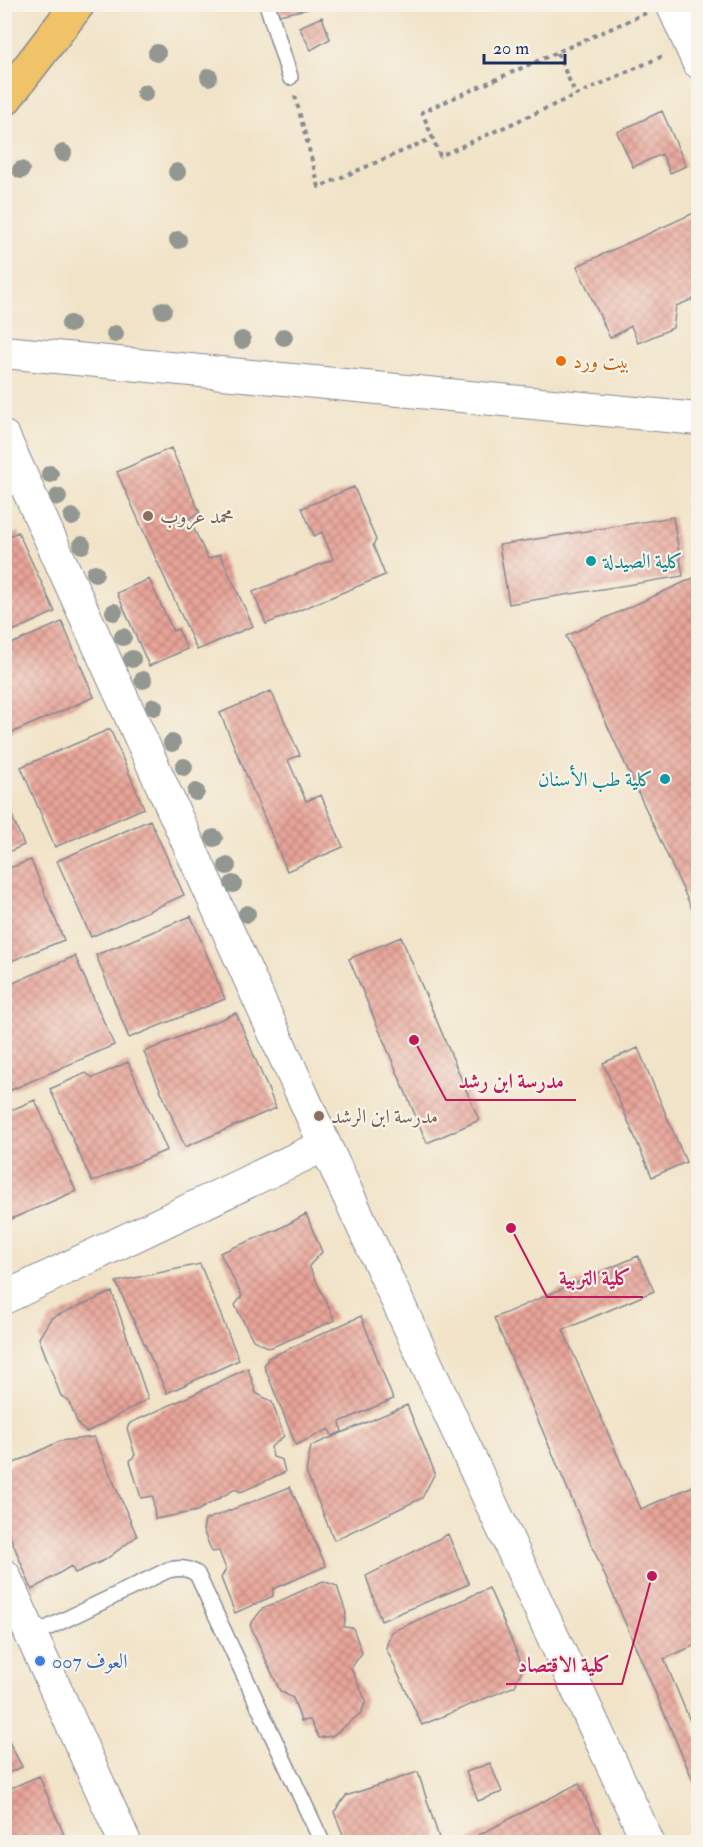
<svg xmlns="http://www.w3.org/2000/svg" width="703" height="1847" viewBox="0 0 703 1847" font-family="'IM FELL Double Pica',Amiri,serif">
  <defs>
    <pattern id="building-cross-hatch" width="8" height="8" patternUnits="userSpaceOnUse" patternTransform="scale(1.5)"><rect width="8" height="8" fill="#e9a498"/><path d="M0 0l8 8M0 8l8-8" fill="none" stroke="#bc867f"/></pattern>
  </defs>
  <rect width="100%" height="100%" fill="#f7f3e8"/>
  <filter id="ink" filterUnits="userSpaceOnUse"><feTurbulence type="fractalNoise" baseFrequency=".0167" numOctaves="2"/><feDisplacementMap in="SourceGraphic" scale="12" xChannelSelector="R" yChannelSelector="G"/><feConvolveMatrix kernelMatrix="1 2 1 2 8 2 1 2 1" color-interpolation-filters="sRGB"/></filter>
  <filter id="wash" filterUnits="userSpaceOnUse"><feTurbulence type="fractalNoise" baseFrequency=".008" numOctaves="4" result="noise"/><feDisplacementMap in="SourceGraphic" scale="24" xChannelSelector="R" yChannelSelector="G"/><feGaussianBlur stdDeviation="1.35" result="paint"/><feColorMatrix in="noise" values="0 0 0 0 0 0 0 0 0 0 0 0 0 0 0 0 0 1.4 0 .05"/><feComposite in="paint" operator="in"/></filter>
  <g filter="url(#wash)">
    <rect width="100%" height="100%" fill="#f1e3c7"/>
    <g id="blocks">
      <path fill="url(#building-cross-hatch)" d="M275,4H317L318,7L279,15Z
        M322,17L330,39L311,50L299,27Z
        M662,111L686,166L670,173L662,154L633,167L617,132Z
        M696,212L698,218V297L676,306L673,328L638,343L631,326L610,338L577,266Z
        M171,448L200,513L189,518L208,559L220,554L253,626L197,650L117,472Z
        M354,487L376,540L373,545L385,575L266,624L253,592L333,559L322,532L314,536L302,508Z
        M673,517L683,576L509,604L499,545Z
        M18,532L55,612L4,635V538Z
        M698,576V922L566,636Z
        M149,579L173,631L178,629L187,649L149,666L117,593Z
        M62,622L94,697L4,736V647Z
        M271,691L300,755L288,760L306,801L321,795L343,847L287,871L220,713Z
        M110,729L144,808L55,847L21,767Z
        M4,798L24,845L4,854Z
        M150,820L184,895L91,937L57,861Z
        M31,860L64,940L4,964V870Z
        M191,916L225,999L129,1038L96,955Z
        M401,937L479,1120L427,1143L349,959Z
        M75,956L114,1045L4,1093V987Z
        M236,1013L276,1108L185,1147L144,1052Z
        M638,1048L686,1162L652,1177L603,1063Z
        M128,1062L167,1150L92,1182L50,1089L86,1073L93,1078Z
        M35,1100L76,1191L4,1222V1113Z
        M306,1214L322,1252L309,1266L335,1320L270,1348L253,1340L235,1305L242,1296L220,1253L279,1229Z
        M638,1256L654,1291L563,1330L641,1509L698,1484V1644L664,1659L698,1740V1792L494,1318Z
        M200,1264L239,1360L167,1393L116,1282Z
        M112,1292L148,1399L87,1432L79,1426L68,1400L61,1396L39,1338L51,1318Z
        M361,1316L393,1399L340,1422L342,1432L332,1436L329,1429L296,1445L264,1366L268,1358Z
        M248,1368L256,1393L272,1402L284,1436L271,1447L273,1457L282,1460L285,1472L241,1492L235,1489L197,1511L155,1519L153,1496L141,1498L130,1461L135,1455L127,1428L130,1423L188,1397Z
        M407,1405L435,1473L422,1498L334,1540L306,1472L311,1446Z
        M94,1437L137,1536L105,1560L75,1573L71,1566L32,1590L4,1521V1468L60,1441Z
        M290,1487L326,1566L273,1589V1596L235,1613L221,1578L226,1569L219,1551L212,1552L203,1530L205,1520Z
        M448,1534L469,1584L381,1621L366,1576Z
        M323,1581L337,1586L346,1613L344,1627L353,1628L362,1653L351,1668L366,1701L361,1713L332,1736L319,1738L310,1720L301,1721L293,1698L280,1691L250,1625L262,1609Z
        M489,1588L523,1667L515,1686L422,1725L386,1648L391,1632Z
        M4,1732L22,1767L4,1775Z
        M490,1763L502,1792L478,1801L466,1772Z
        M418,1772L439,1838L433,1842H346L334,1812L346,1796Z
        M39,1776L67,1842H4V1791Z
        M579,1783L604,1842H471L469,1840Z"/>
    </g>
  </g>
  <g filter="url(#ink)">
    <use href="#blocks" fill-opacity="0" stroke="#868992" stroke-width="1.5"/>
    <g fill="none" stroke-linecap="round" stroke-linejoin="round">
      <g stroke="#868992" stroke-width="18">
        <path id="service" d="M267,4L290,77
          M31,1636L168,1570C179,1568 187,1567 197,1574L322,1842"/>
      </g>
      <g stroke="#868992" stroke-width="34">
        <path id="minor" d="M672,4L698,62
          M4,352L698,419
          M4,437L325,1145L648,1842
          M4,1298L325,1145
          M4,1575L125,1842"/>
      </g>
      <g stroke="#868992" stroke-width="36">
        <path id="primary" d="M4,100L78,4"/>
      </g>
      <path stroke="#868992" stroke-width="4" stroke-dasharray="4.5 4.5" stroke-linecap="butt" d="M646,13L422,112L440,156L665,55
        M557,53L576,95
        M295,96L319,187L433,138"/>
      <use href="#service" stroke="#fff" stroke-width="15"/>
      <use href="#minor" stroke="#fff" stroke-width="32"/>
      <use href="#primary" stroke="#f0c369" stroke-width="33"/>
    </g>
    <g fill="#929791">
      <circle cx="157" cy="53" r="9"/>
      <circle cx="209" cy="77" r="9"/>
      <circle cx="145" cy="93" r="9"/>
      <circle cx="63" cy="153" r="9"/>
      <circle cx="21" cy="170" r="9"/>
      <circle cx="177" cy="172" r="9"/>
      <circle cx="178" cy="240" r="9"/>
      <circle cx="163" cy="310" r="9"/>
      <circle cx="70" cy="324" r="9"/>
      <circle cx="115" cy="334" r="9"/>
      <circle cx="284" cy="337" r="9"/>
      <circle cx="242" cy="340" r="9"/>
      <circle cx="50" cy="474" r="9"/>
      <circle cx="58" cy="497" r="9"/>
      <circle cx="72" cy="517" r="9"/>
      <circle cx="82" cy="545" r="9"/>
      <circle cx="95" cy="573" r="9"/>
      <circle cx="114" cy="612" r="9"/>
      <circle cx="123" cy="637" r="9"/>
      <circle cx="132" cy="659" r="9"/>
      <circle cx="143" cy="680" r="9"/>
      <circle cx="154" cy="707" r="9"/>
      <circle cx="172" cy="743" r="9"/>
      <circle cx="184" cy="767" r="9"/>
      <circle cx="196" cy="792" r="9"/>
      <circle cx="214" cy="838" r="9"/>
      <circle cx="227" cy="866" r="9"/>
      <circle cx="233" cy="884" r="9"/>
      <circle cx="247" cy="914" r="9"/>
    </g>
  </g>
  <circle fill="#e8710a" stroke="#f7f3e8" stroke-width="2" cx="561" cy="361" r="6"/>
  <g fill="#8d6e63" stroke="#f7f3e8" stroke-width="2">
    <circle cx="148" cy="516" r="6"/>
    <circle cx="319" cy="1116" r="6"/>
  </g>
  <g fill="#0f9aa8" stroke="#f7f3e8" stroke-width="2">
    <circle cx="591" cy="561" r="6"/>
    <circle cx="665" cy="779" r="6"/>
  </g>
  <circle fill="#3f7fe0" stroke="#f7f3e8" stroke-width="2" cx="40" cy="1661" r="6"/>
  <g text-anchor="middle" stroke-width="4.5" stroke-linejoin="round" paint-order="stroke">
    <g font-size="20" fill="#c56008" stroke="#f7f3e8" text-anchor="start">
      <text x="573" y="368">بيت ورد</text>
    </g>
    <g font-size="20" fill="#785e54" stroke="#f7f3e8" text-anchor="start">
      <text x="160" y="523">محمد عروب</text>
      <text x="331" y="1123">مدرسة ابن الرشد</text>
    </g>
    <g font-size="20" fill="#0d838f" stroke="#f7f3e8" text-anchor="start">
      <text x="603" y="568">كلية الصيدلة</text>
      <text x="653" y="786" text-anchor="end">كلية طب الأسنان</text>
    </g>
    <g font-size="20" fill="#366cbe" stroke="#f7f3e8" text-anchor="start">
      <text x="52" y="1668">العوف 007</text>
    </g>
  </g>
  <path fill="none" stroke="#c2185b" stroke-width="2" d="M414 1040L446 1100H576M511 1228L547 1297H643M652 1576L622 1684H506"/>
  <g fill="#c2185b" stroke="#f7f3e8" stroke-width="2">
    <circle cx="414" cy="1040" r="6"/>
    <circle cx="511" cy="1228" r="6"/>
    <circle cx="652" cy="1576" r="6"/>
  </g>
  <g font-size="21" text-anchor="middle" font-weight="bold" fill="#c2185b" stroke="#f7f3e8" stroke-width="4.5" stroke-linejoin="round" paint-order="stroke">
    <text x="511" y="1088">مدرسة ابن رشد</text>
    <text x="595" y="1285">كلية التربية</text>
    <text x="564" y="1672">كلية الاقتصاد</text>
  </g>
  <rect width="703" height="1847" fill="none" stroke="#f7f3e8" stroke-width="24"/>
  <path d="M484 54v9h81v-9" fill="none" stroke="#1b2f5e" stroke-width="3"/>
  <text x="493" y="54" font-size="18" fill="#1b2f5e" stroke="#f7f3e8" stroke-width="4.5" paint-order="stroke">20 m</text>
</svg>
